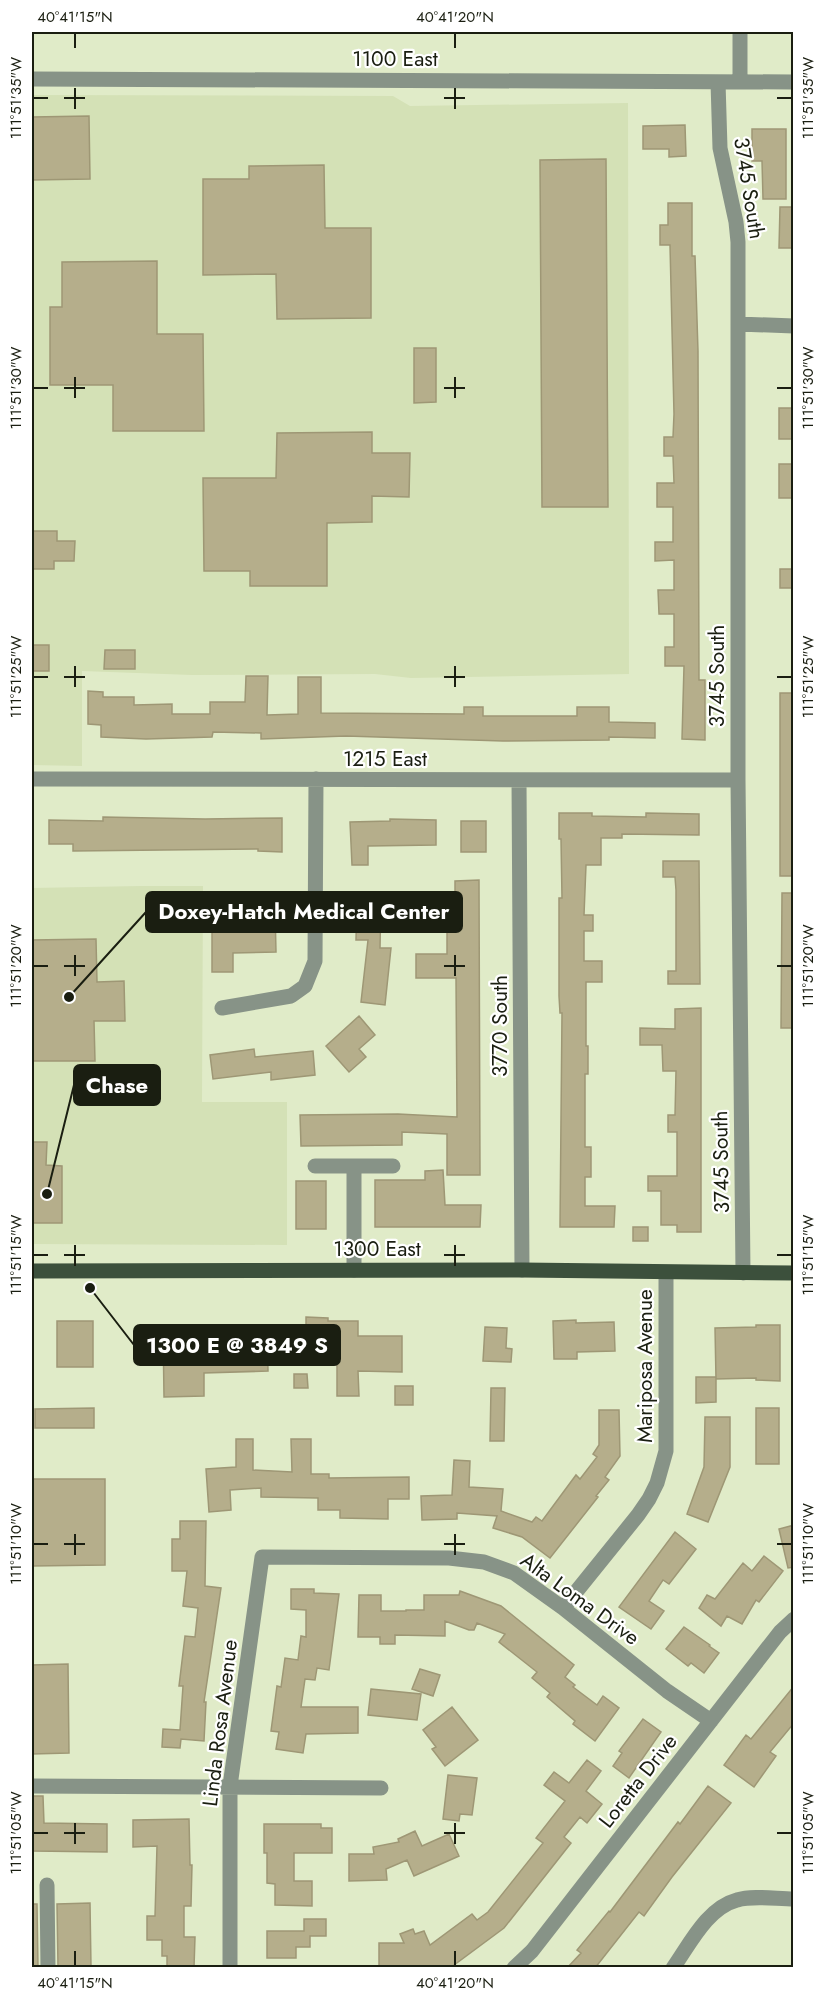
<svg xmlns="http://www.w3.org/2000/svg" width="825" height="1999" viewBox="0 0 825 1999" font-family="Jost,sans-serif">
  <rect width="100%" height="100%" fill="#e0ebc8"/>
  <path fill="#d4e1b6" d="M32,95L393,96L410,106L628,103L629,674L411,678L375,674L192,675L82,671V766L32,765Z
    M140,886H203L202,1102H287V1245L32,1244V888Z"/>
  <path fill="#b5ae8b" stroke="#9e9775" stroke-width="1.5" d="M89,116L90,179L32,180V117Z
    M685,125L686,156L669,157V149H643V126Z
    M752,129H786V199H763L762,161H752Z
    M606,159L608,507H542L540,160Z
    M324,165L325,228H371V318L277,319L276,274L203,275V179H249V166Z
    M668,203H692V256H695L698,351L699,680H705V740L682,739L684,666H665V647H674V614H659L658,590H674V560L655,561V542H673V507H657V483H674L673,456H664V437H673L674,414L670,245H660V225H668Z
    M780,207H794V248H779Z
    M157,261V334H203L204,431H113V385H50V307H62V262Z
    M414,348H436V402L414,403Z
    M779,408H794V439H779Z
    M372,432V453H410L409,497L372,496V522L327,523V586H250V571H204L203,478H276L277,433Z
    M779,464H794V498H779Z
    M32,531H57V541H75L74,561H54V569H32Z
    M780,569H794V588H780Z
    M32,645H49V671H32Z
    M105,650H135V669H104Z
    M246,676H268L267,715L298,714V677H321V713L464,714V707H483V716H577V707H609V722L655,723V738L609,737V740L503,741L346,736L261,739V733L213,732L212,737L146,739L101,737V725L88,724V691L103,692V697H134V705L172,704V714H210V702H245Z
    M780,693H794V876H780Z
    M559,813H592V816L646,817V813L699,814V835L622,834V838H601V865H586L584,915H593V931H584V961H602V982H586V1046H588V1074H585V1147H591V1177H585V1206H615L614,1227H560L562,1013H560L559,996V898H562L561,839H559Z
    M103,817L205,819L282,818V852L258,851V849L73,851V844H49V820L103,821Z
    M390,819L436,820V845L368,846V865H352L350,822L390,821Z
    M461,821H486V852H461Z
    M663,861H699L700,984H668V971H676V890L675,877H663Z
    M479,880L480,1175H447V1134L402,1132V1145L301,1146L300,1115L398,1114L457,1117L456,978H416V954H447V923H416V906H449V896H455V881Z
    M782,893H794V1028H781Z
    M357,896H381L380,948H391L385,1005L361,1002L368,940H356Z
    M251,908H275L276,952L233,953V972H212V918L251,919Z
    M96,939L97,982L124,981L125,1021H94L95,1061H32V940Z
    M701,1008V1232H677V1225H661V1191H648V1176H677V1132H668V1115H675L676,1071H663L662,1045H640V1028L675,1029V1009Z
    M359,1016L375,1035L359,1049L366,1057L349,1072L326,1046Z
    M254,1049L255,1057L313,1051L315,1075L271,1080V1072L213,1079L210,1055Z
    M32,1142H47L46,1165L62,1166V1223H32Z
    M443,1170L445,1205H481L480,1227H375V1180H425V1171Z
    M296,1181H326V1229H296Z
    M633,1227H648V1241H633Z
    M306,1317L328,1318V1321H358V1336H402V1372L358,1371L359,1396H337V1365H309V1343H306Z
    M576,1320V1323L614,1322L615,1351L577,1352V1359H554L553,1321Z
    M57,1321H93V1367H57Z
    M756,1325H780V1381L756,1380V1378L716,1379L715,1328L756,1327Z
    M254,1326H267L268,1371L204,1373V1396L164,1397L163,1328L203,1327L204,1341L255,1340Z
    M485,1327L507,1328L506,1348L512,1349L511,1362L483,1361Z
    M294,1374H307L308,1388H294Z
    M696,1377H716V1402L696,1403Z
    M395,1386H413V1405H395Z
    M491,1388H505L504,1441H490Z
    M94,1408V1428H35V1409Z
    M756,1408H779V1464H756Z
    M599,1410H619L620,1456L605,1477L609,1480L596,1496L598,1497L550,1558L522,1537L493,1528L497,1516L457,1513V1519L422,1520L421,1496L452,1495L454,1460L470,1461L469,1487L503,1489L501,1511L532,1522L536,1517L542,1521L576,1475L580,1479L597,1457L593,1454L599,1445Z
    M705,1417H730V1467L708,1522L687,1514L704,1467Z
    M236,1439H253V1470L292,1472L291,1439H311V1474H329V1478L409,1477V1499H388V1519L340,1518V1510H318V1498L261,1497V1488L230,1490L231,1510L209,1512L206,1469L236,1467Z
    M32,1479H105V1565L32,1566Z
    M180,1521H206L205,1586L221,1588L204,1702H206L204,1741L181,1739L180,1748L162,1747L163,1729L180,1730L183,1686H179L185,1636L195,1637L198,1608L183,1606L187,1571H172V1539H180Z
    M794,1525V1567L788,1568L779,1529Z
    M675,1532L696,1549L669,1584L663,1580L649,1601L664,1611L651,1629L619,1607Z
    M764,1556L783,1571L759,1602L756,1600L742,1624L727,1616L721,1626L699,1608L707,1595L715,1599L743,1563L752,1571Z
    M291,1589H314V1593L339,1594L329,1670L317,1668L315,1680L305,1679L301,1707H358V1733L306,1734L303,1753L276,1749L279,1732L271,1731L277,1686L281,1687L285,1658L298,1660L301,1636L306,1637V1610L291,1609Z
    M460,1591L501,1606L574,1665L565,1677L575,1685L573,1687L597,1705L603,1696L619,1708L595,1741L573,1724L575,1721L547,1697L550,1693L532,1678L537,1672L499,1642L505,1634L477,1623L474,1630H469L445,1621V1636L395,1635V1644H380V1637H358L359,1595H381V1611H406V1610H424V1595H459Z
    M684,1627L710,1645L709,1646L719,1653L704,1673L691,1663L688,1666L666,1649Z
    M68,1664L69,1753L32,1754V1665Z
    M420,1669L440,1675L433,1696L412,1689Z
    M794,1686V1723L770,1752L776,1756L754,1787L724,1765L746,1735L751,1739Z
    M371,1689L421,1694L417,1720L368,1715Z
    M452,1707L478,1740L445,1766L432,1749L436,1747L423,1730Z
    M643,1719L661,1732L629,1778L613,1766L622,1753L619,1751Z
    M587,1760L601,1771L586,1791L602,1804L587,1823L580,1817L564,1837L571,1843L504,1928L450,1968H379V1943H404L400,1934L413,1929L415,1934L424,1931L430,1945L472,1914L477,1920L488,1912L543,1843L536,1838L565,1801L544,1785L554,1772L569,1783Z
    M448,1775L477,1778L472,1815L460,1814L459,1821L443,1819Z
    M708,1786L731,1803L672,1877L644,1916L639,1912L595,1968H567L581,1953L577,1950L609,1911L610,1912L678,1822L680,1824Z
    M32,1796H43L44,1823L107,1824V1852L33,1851Z
    M189,1819L190,1865H192L191,1906H184V1937H195L194,1968H167V1956H162V1940H147V1916H155L157,1846L133,1847V1820Z
    M264,1824H321V1828H332V1853H294V1881H312V1906L275,1905V1884L267,1883V1853H264Z
    M415,1831L422,1846L449,1834L459,1856L414,1876L407,1860L386,1869L387,1880L349,1881V1854H374L373,1847L399,1842L398,1839Z
    M90,1903L91,1966L58,1967L57,1904Z
    M32,1904H37L38,1967H32Z
    M304,1919H326V1936H310V1947H296V1958H267V1931H304Z"/>
  <g fill="none" stroke-linecap="round" stroke-linejoin="round">
    <path stroke="#879387" stroke-width="15" d="M740,32V82
      M32,79L794,82
      M718,82L720,148L736,222L738,242V780L743,1273
      M738,324L794,326
      M32,779L738,780
      M519,780L522,1270
      M222,1008L291,996L305,986L315,961L316,779
      M315,1166H393
      M354,1166V1270
      M563,1608L638,1515L649,1499L657,1483L666,1451V1273
      M32,1786L381,1788
      M47,1885L48,1968
      M230,1968V1786L262,1557L449,1558L484,1562L514,1573L563,1608L667,1691L711,1721
      M514,1968L532,1951L780,1632L794,1619
      M673,1968C690,1944 707,1908 737,1900C753,1895 776,1899 794,1899"/>
    <path stroke="#3c503c" stroke-width="15" d="M32,1271L522,1270L794,1273"/>
  </g>
  <path fill="none" stroke="#1a1e11" stroke-width="2" d="M75,33V48M455,33V48M75,88V109M455,88V109M33,98H48M64,98H85M444,98H465M777,98H792M75,377V398M455,377V398M33,388H48M64,388H85M444,388H465M777,388H792M75,666V687M455,666V687M33,677H48M64,677H85M444,677H465M777,677H792M75,955V976M455,955V976M33,966H48M64,966H85M444,966H465M777,966H792M75,1245V1266M455,1245V1266M33,1255H48M64,1255H85M444,1255H465M777,1255H792M75,1534V1555M455,1534V1555M33,1544H48M64,1544H85M444,1544H465M777,1544H792M75,1823V1844M455,1823V1844M33,1833H48M64,1833H85M444,1833H465M777,1833H792M75,1951V1966M455,1951V1966"/>
  <g text-anchor="middle" stroke-width="4.5" stroke-linejoin="round" paint-order="stroke">
    <g font-size="21" fill="#1a1e11" stroke="#fff">
      <text x="395" y="66">1100 East</text>
      <text transform="translate(749 188) rotate(81)" y="7">3745 South</text>
      <text transform="translate(717 676) rotate(-90)" y="7">3745 South</text>
      <text x="385" y="766">1215 East</text>
      <text transform="translate(500 1026) rotate(-90)" y="7">3770 South</text>
      <text transform="translate(721 1162) rotate(-91)" y="7">3745 South</text>
      <text x="377" y="1256">1300 East</text>
      <text transform="translate(645 1366) rotate(-90)" y="7">Mariposa Avenue</text>
      <text transform="translate(580 1599) rotate(36)" y="7">Alta Loma Drive</text>
      <text transform="translate(220 1723) rotate(-83)" y="7">Linda Rosa Avenue</text>
      <text transform="translate(638 1781) rotate(-52)" y="7">Loretta Drive</text>
    </g>
  </g>
  <path fill="none" stroke="#1a1e11" stroke-width="2" d="M69 997L146 912M47 1194L74 1085M90 1288L134 1345"/>
  <g fill="#1a1e11" stroke="#fff" stroke-width="2">
    <circle cx="69" cy="997" r="6"/>
    <circle cx="47" cy="1194" r="6"/>
    <circle cx="90" cy="1288" r="6"/>
  </g>
  <g fill="#1a1e11" stroke="#1a1e11" stroke-width="2">
    <rect x="146" y="892" width="316" height="40" rx="6"/>
    <rect x="74" y="1065" width="86" height="40" rx="6"/>
    <rect x="134" y="1325" width="206" height="40" rx="6"/>
  </g>
  <g font-size="22" text-anchor="middle" font-weight="bold" fill="#fff">
    <text x="304" y="919">Doxey-Hatch Medical Center</text>
    <text x="117" y="1093">Chase</text>
    <text x="237" y="1353">1300 E @ 3849 S</text>
  </g>
  <rect width="825" height="1999" fill="none" stroke="#ffffff" stroke-width="66"/>
  <rect x="33" y="33" width="759" height="1933" fill="none" stroke="#1a1e11" stroke-width="2"/>
  <g font-size="15" text-anchor="middle" fill="#1a1e11">
    <text x="75" y="22">40°41'15"N</text>
    <text x="455" y="22">40°41'20"N</text>
    <text transform="translate(16 98) rotate(-90)" y="5">111°51'35"W</text>
    <text transform="translate(808 98) rotate(-90)" y="5">111°51'35"W</text>
    <text transform="translate(16 388) rotate(-90)" y="5">111°51'30"W</text>
    <text transform="translate(808 388) rotate(-90)" y="5">111°51'30"W</text>
    <text transform="translate(16 677) rotate(-90)" y="5">111°51'25"W</text>
    <text transform="translate(808 677) rotate(-90)" y="5">111°51'25"W</text>
    <text transform="translate(808 966) rotate(-90)" y="5">111°51'20"W</text>
    <text transform="translate(16 966) rotate(-90)" y="5">111°51'20"W</text>
    <text transform="translate(16 1255) rotate(-90)" y="5">111°51'15"W</text>
    <text transform="translate(808 1255) rotate(-90)" y="5">111°51'15"W</text>
    <text transform="translate(808 1544) rotate(-90)" y="5">111°51'10"W</text>
    <text transform="translate(16 1544) rotate(-90)" y="5">111°51'10"W</text>
    <text transform="translate(16 1833) rotate(-90)" y="5">111°51'05"W</text>
    <text transform="translate(808 1833) rotate(-90)" y="5">111°51'05"W</text>
    <text x="75" y="1988">40°41'15"N</text>
    <text x="455" y="1988">40°41'20"N</text>
  </g>
</svg>
